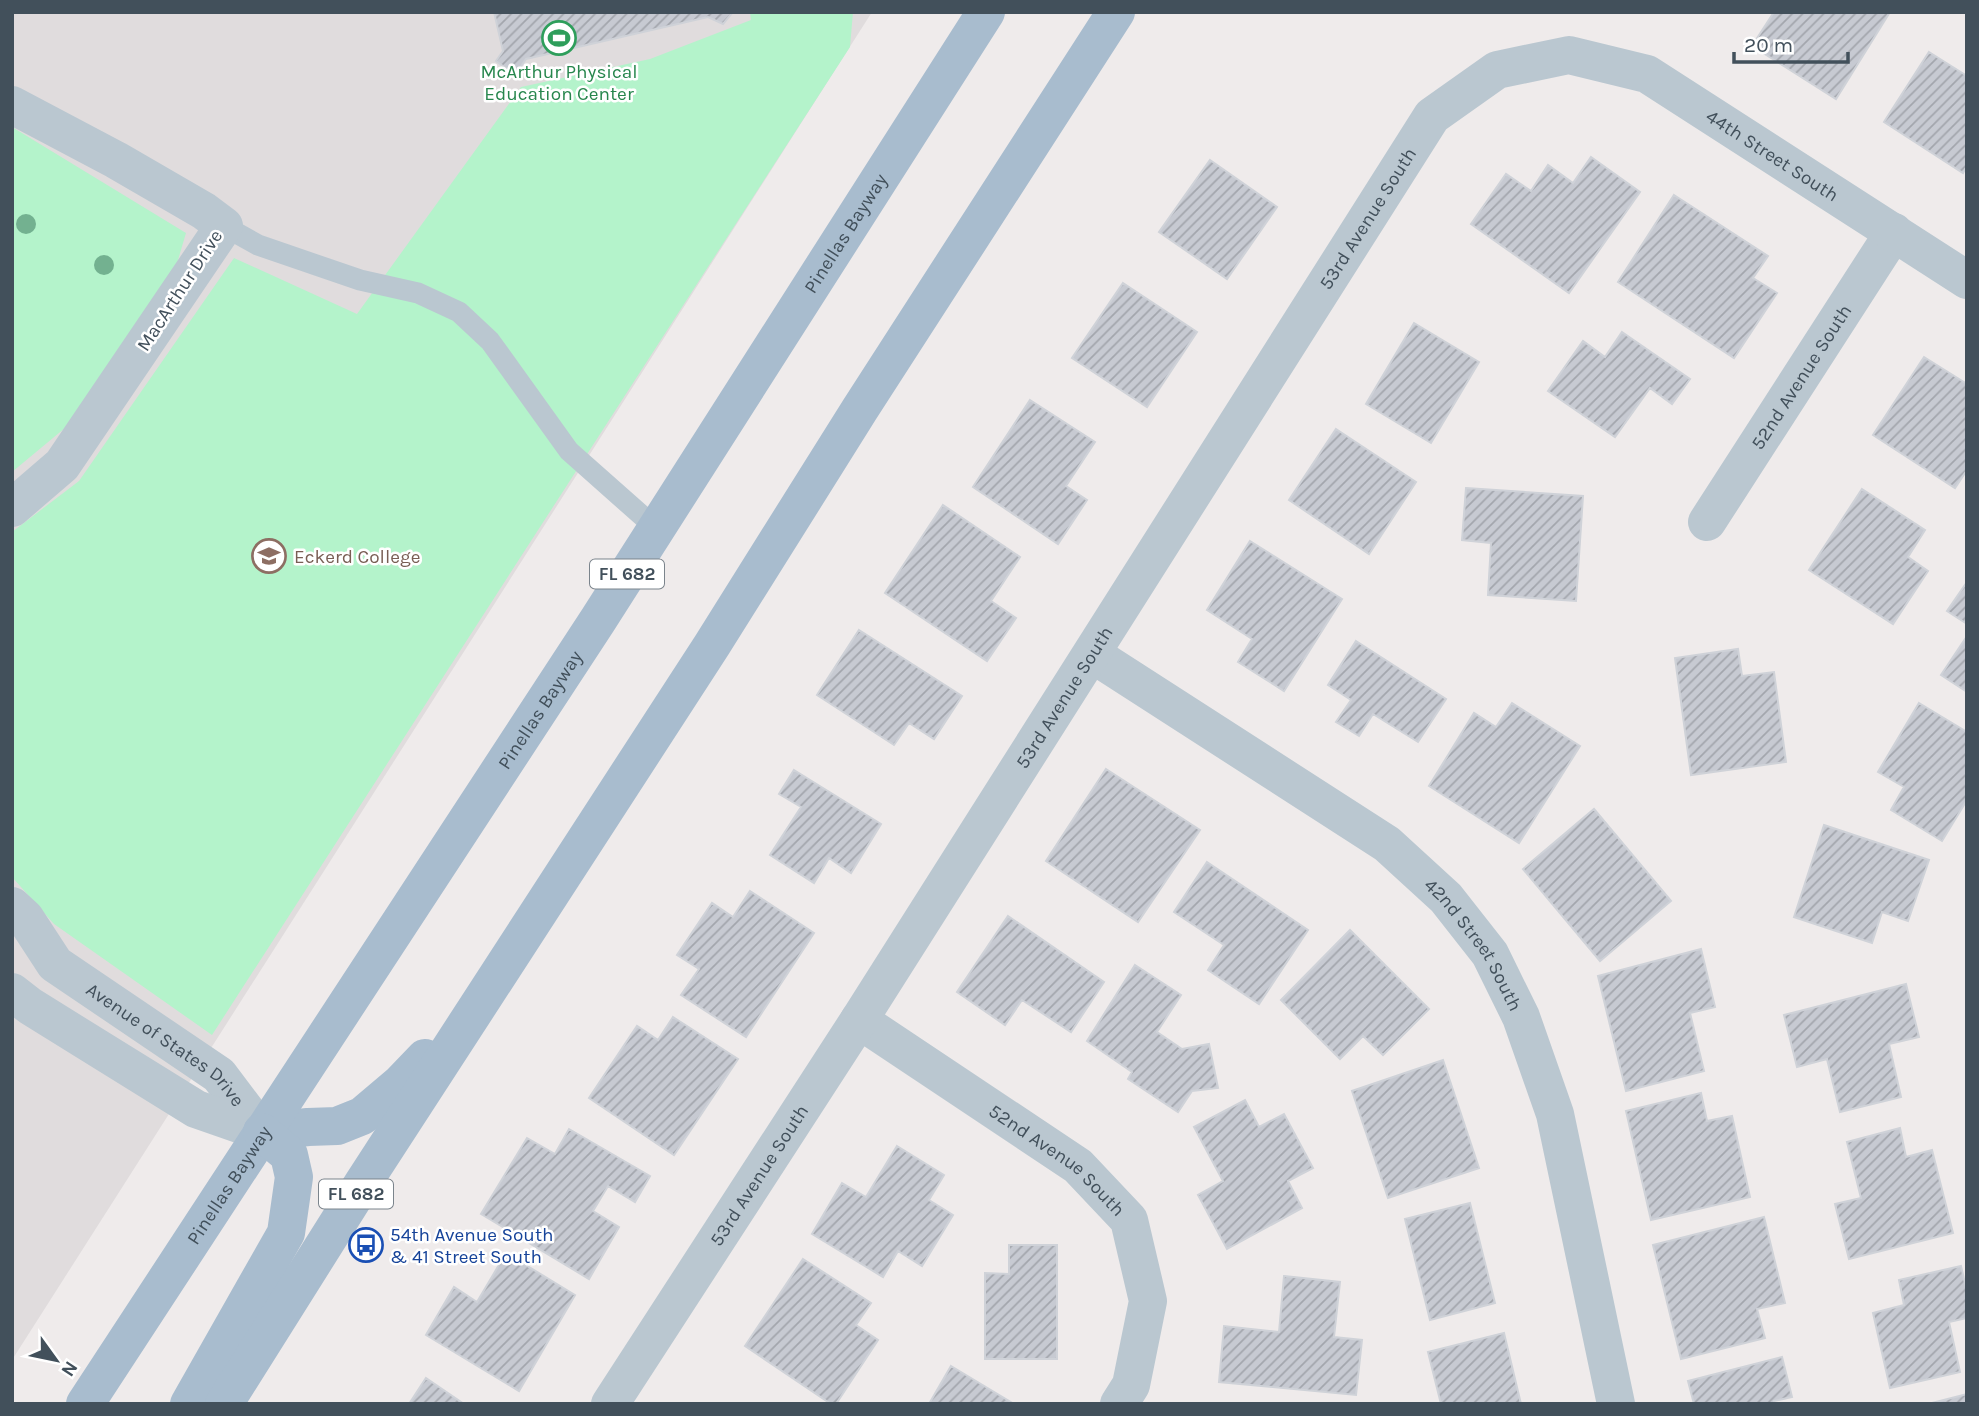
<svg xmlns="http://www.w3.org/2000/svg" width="1979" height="1416" viewBox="0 0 1979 1416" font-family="Karla,sans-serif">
  <defs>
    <pattern id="building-hatch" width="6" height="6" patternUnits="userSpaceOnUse" patternTransform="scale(1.75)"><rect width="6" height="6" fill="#c7cad2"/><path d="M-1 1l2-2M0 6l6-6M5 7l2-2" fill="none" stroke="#a3a6ad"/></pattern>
  </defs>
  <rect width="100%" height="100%" fill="#efebeb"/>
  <path fill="#e0dcdd" d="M12,12H872L12,1360Z"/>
  <path fill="#b4f3cb" d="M750,12H853L850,47L212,1035L54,924L12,877V532L79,481L234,258L357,314L521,87L650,59L751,20Z
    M12,127L186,233L170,287L65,428L12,472Z"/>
  <path fill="url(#building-hatch)" stroke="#cfd2d8" stroke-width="2" d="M494,12H733L723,24L708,17L526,59L515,75L496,61L503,51Z
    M1774,12H1890L1836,99L1752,46Z
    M1929,52L1967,76V166L1963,173L1884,122Z
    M1591,157L1640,192L1569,293L1471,224L1506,174L1531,191L1548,165L1573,183Z
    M1210,160L1277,207L1227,279L1159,232Z
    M1674,195L1768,256L1753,278L1777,293L1734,358L1618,282Z
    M1123,283L1197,332L1147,407L1072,358Z
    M1414,323L1479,362L1431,443L1366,404Z
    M1622,332L1690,379L1672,404L1650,388L1615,437L1548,391L1583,341L1605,357Z
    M1924,357L1967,384V470L1955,488L1873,435Z
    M1030,400L1095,442L1066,486L1087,500L1058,544L973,487Z
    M1336,429L1416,482L1369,554L1289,500Z
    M1466,488L1583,496L1576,601L1488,595L1491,543L1462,540Z
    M1862,489L1925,530L1908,557L1928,571L1893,624L1809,570Z
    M943,505L1020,557L991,601L1016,618L987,661L885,593Z
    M1250,541L1342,599L1284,691L1238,662L1252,639L1207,610Z
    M1967,582V624L1947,611Z
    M859,630L962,696L934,739L909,723L894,745L817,695Z
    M1967,636V692L1941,675Z
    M1356,641L1446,699L1418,742L1373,714L1359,736L1336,722L1351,700L1328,685Z
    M1738,649L1742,676L1774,672L1786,762L1691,775L1675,658Z
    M1512,703L1580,746L1519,843L1429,786L1474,713L1496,727Z
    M1919,703L1967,732V800L1942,841L1891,810L1904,787L1878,772Z
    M1106,769L1200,830L1138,922L1046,861Z
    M794,770L881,824L851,873L829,858L814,883L770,855L801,807L779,794Z
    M1594,809L1671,901L1600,961L1523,869Z
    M1824,825L1929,860L1908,921L1882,912L1872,943L1794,917Z
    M1207,862L1308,930L1259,1004L1208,970L1224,945L1174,912Z
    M750,891L814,933L746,1037L681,995L699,969L677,955L712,903L733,917Z
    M1008,916L1104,982L1071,1032L1022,1000L1005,1025L957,992Z
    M1350,930L1429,1009L1383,1055L1363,1036L1340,1059L1281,1000Z
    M1701,949L1715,1007L1690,1013L1704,1071L1626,1091L1598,976Z
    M1135,965L1181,995L1157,1032L1182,1049L1209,1044L1218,1088L1192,1091L1178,1112L1128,1079L1132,1072L1087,1041Z
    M1906,984L1919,1037L1889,1044L1901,1097L1840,1112L1827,1059L1797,1067L1784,1015Z
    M673,1017L738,1059L674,1155L589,1098L637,1026L658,1040Z
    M1443,1060L1479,1168L1388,1198L1352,1091Z
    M1701,1093L1707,1121L1732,1116L1750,1197L1651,1220L1626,1111Z
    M1245,1100L1259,1127L1284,1114L1313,1168L1288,1181L1302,1208L1227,1249L1198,1195L1223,1181L1194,1127Z
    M1900,1128L1906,1157L1932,1150L1953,1233L1849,1259L1835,1204L1861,1198L1847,1142Z
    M569,1129L650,1176L635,1202L608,1186L593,1211L619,1227L589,1279L481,1214L527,1138L555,1154Z
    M897,1146L944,1175L929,1200L953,1215L922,1266L898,1251L883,1277L812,1234L842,1183L866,1197Z
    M1470,1203L1495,1303L1430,1320L1405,1219Z
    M1764,1217L1785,1303L1757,1309L1765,1338L1681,1359L1653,1245Z
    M1009,1245H1057V1359H985V1273L1009,1274Z
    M506,1253L575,1295L519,1391L426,1335L454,1287L477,1302Z
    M803,1259L871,1303L856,1325L878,1340L836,1404H831L745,1346Z
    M1961,1266L1967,1292V1318L1949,1322L1960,1372L1890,1388L1873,1313L1904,1305L1899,1280Z
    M1284,1276L1340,1282L1334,1337L1362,1340L1356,1395L1219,1382L1224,1326L1279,1332Z
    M1504,1333L1521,1404H1441L1428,1352Z
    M1782,1357L1792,1397L1774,1401V1404H1694L1688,1381Z
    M951,1366L1014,1404H929Z
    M426,1378L464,1404H409Z
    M1967,1394V1404H1928Z"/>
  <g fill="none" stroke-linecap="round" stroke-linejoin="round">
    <path stroke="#bac7d0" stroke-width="21" d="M224,226L258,245L360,280L418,293L459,312L490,341L569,451L657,529"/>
    <g stroke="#bac7d0" stroke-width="38">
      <path d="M12,105L116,160L204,211L224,226L62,465L12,508"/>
      <path id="s1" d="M1707,522L1894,232"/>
      <path id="s2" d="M1092,654L1387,844L1446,898L1490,954L1521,1017L1555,1114L1616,1404"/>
      <path id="s3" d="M12,906L25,918L55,964L219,1075L262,1132"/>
      <path d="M12,992L30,1006L196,1109L262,1132"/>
      <path id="s4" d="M859,1020L1078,1166L1129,1220L1148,1301L1131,1385L1119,1404"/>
      <path id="s5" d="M610,1404L859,1020L1432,116L1497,70L1569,55L1647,74L1967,280"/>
    </g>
    <g stroke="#a8bcce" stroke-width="38">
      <path d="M262,1132L308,1127L337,1126L362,1116L401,1083L425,1058"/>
      <path id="s6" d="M85,1404L598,620L986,12"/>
      <path d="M189,1404L286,1233L294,1177L289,1155L262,1132"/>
      <path d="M224,1404L363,1183L712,645L860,409L1116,12"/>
    </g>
  </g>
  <g fill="#73b190">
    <circle cx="26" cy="224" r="10"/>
    <circle cx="104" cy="265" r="10"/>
  </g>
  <defs>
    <g id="stadium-ring" transform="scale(1.75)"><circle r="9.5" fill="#fff" stroke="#2e9e5b" stroke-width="1.5"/><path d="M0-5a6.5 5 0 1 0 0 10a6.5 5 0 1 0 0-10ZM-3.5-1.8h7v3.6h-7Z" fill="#2e9e5b"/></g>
    <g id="university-ring" transform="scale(1.75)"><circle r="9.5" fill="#fff" stroke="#8d6e63" stroke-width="1.5"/><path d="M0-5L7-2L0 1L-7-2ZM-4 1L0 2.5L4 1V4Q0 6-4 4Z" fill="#8d6e63"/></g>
    <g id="bus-ring" transform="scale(1.75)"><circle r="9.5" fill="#fff" stroke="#1a4fb4" stroke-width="1.5"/><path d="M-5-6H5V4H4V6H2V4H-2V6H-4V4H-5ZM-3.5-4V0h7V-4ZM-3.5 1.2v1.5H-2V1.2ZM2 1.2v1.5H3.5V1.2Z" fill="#1a4fb4"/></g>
  </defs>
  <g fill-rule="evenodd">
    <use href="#stadium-ring" x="559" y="38"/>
    <use href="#university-ring" x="269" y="556"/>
    <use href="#bus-ring" x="366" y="1245"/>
  </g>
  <g text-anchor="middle" stroke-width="5" stroke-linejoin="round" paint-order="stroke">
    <g fill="#fff" stroke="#7b848c" stroke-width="2">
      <rect x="590" y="559.5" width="74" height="29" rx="5"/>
      <rect x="319" y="1179.5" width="74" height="29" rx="5"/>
    </g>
    <g font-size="18" font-weight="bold" fill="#42505b">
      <text x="627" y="580">FL 682</text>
      <text x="356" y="1200">FL 682</text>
    </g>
    <g font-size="19" fill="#27864d" stroke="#fff">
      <text x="559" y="78">McArthur Physical<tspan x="559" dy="22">Education Center</tspan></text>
    </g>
    <g font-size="19" fill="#42505b" stroke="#fff">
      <text dy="7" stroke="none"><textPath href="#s5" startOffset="1911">44th Street South</textPath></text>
      <text dy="7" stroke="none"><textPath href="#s5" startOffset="1407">53rd Avenue South</textPath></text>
      <text dy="7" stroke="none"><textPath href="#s6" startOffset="1396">Pinellas Bayway</textPath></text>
      <text transform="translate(179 290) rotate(-57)" y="7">MacArthur Drive</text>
      <text dy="7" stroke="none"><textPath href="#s1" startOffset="173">52nd Avenue South</textPath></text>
      <text dy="7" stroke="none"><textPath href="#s5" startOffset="840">53rd Avenue South</textPath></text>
      <text dy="7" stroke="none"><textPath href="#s6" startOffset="830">Pinellas Bayway</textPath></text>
      <text dy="7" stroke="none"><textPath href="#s2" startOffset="485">42nd Street South</textPath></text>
      <text dy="7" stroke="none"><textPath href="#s3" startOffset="210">Avenue of States Drive</textPath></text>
      <text dy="7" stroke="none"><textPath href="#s4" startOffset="243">52nd Avenue South</textPath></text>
      <text dy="7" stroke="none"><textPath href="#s5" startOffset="273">53rd Avenue South</textPath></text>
      <text dy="7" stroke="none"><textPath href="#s6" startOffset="262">Pinellas Bayway</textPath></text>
    </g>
    <g font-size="19" fill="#785e54" stroke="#fff" text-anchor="start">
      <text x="294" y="563">Eckerd College</text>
    </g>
    <g font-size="19" fill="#164399" stroke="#fff" text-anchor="start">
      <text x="390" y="1241">54th Avenue South<tspan x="390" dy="22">&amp; 41 Street South</tspan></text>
    </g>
  </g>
  <rect width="1979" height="1416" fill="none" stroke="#42505b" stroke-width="28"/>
  <g transform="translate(56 1360) rotate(123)" stroke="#ffffff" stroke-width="5" paint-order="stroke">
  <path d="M0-5L12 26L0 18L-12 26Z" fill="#42505b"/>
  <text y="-10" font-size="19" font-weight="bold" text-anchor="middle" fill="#42505b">N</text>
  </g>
  <path d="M1734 52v10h114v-10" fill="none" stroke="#42505b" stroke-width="3.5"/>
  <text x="1744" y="52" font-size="21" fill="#42505b" stroke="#ffffff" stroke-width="5" paint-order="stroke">20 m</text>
</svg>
